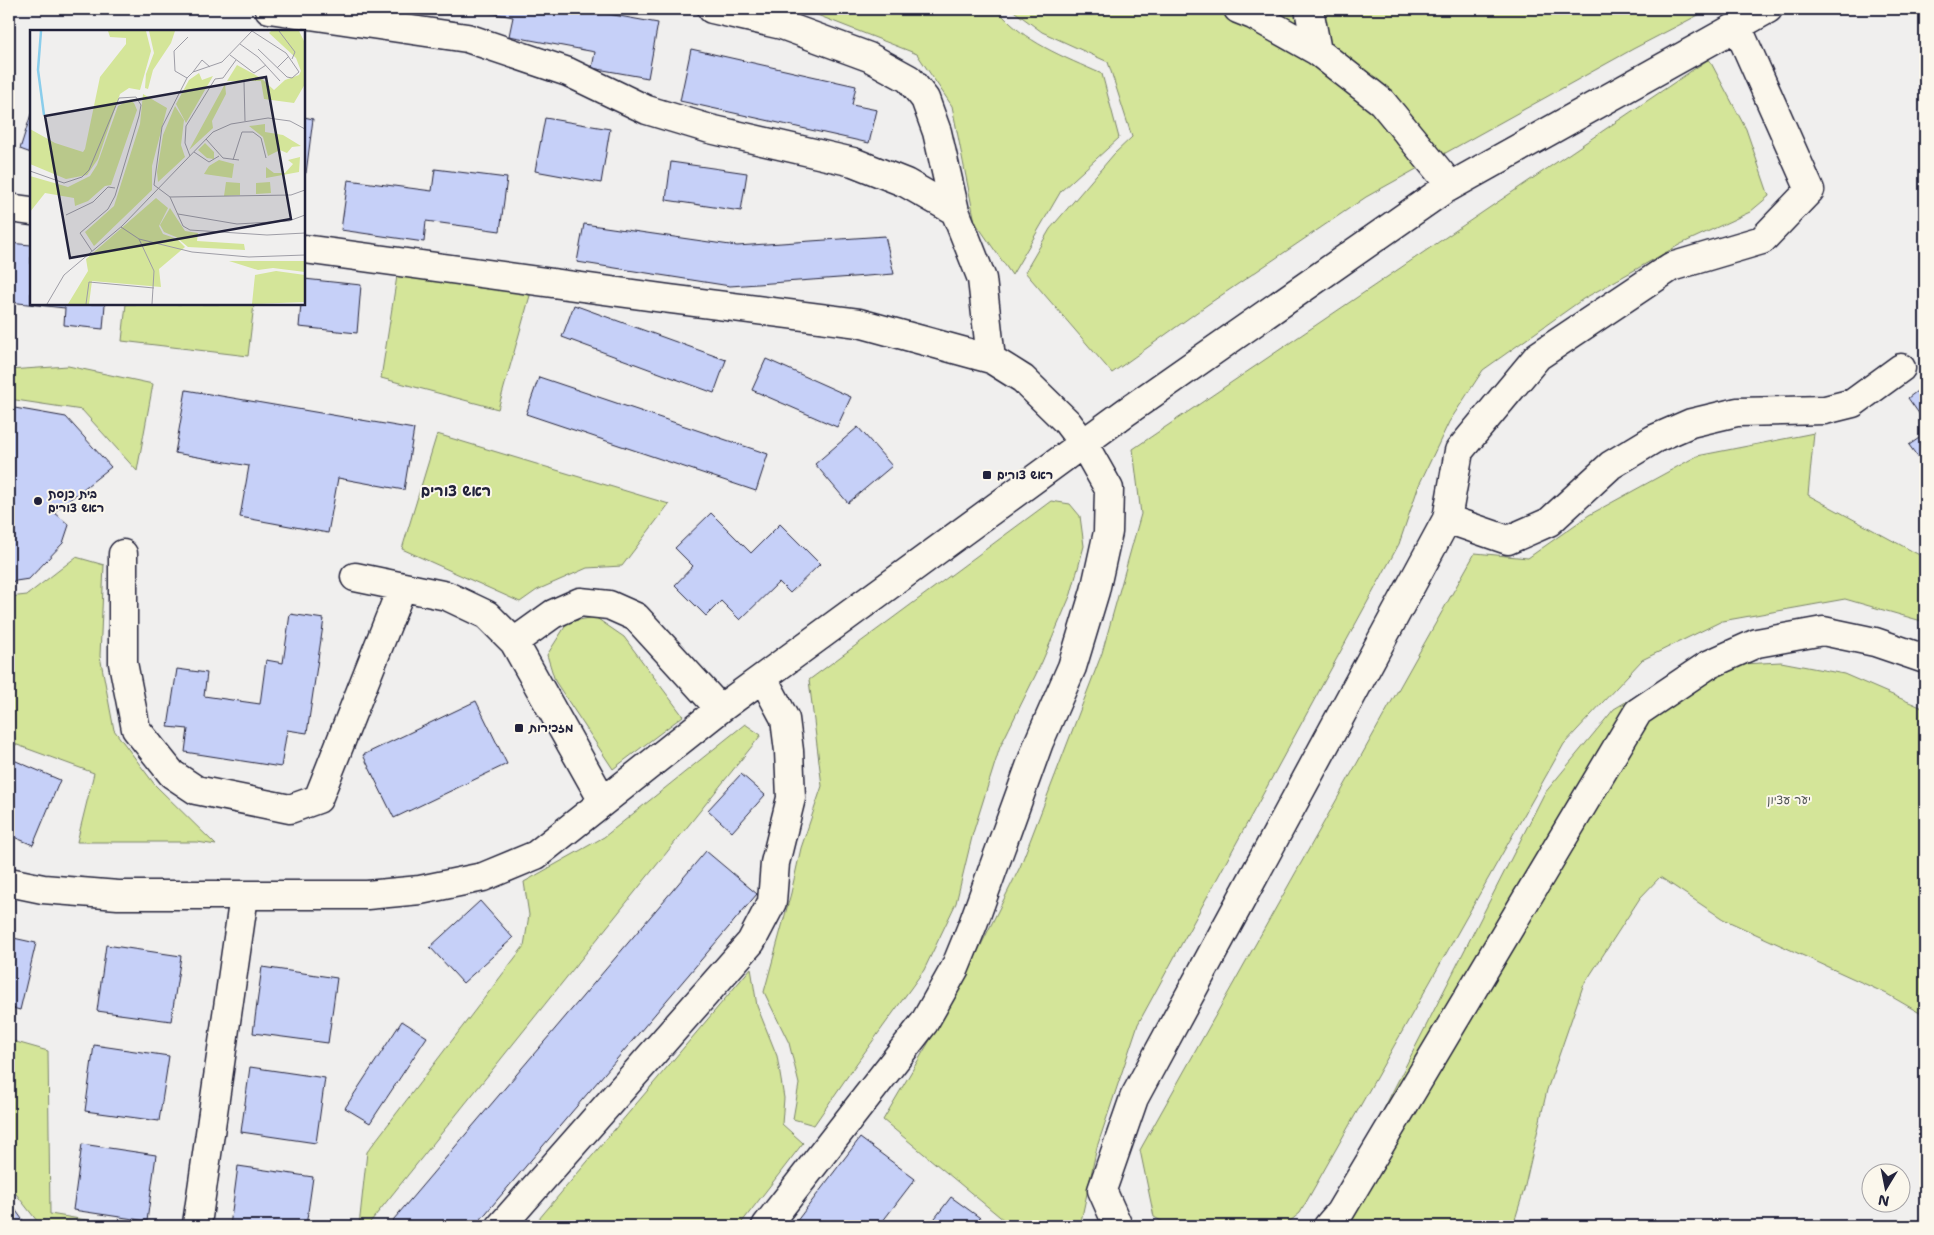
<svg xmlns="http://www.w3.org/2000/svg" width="1934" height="1235" viewBox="0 0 1934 1235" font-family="'Shantell Sans','Playpen Sans Hebrew',sans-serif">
  <rect width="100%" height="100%" fill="#f0efee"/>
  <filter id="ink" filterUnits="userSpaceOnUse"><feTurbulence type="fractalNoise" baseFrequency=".02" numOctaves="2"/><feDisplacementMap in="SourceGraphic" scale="10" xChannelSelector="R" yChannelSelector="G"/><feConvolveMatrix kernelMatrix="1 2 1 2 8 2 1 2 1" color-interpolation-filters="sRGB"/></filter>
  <g filter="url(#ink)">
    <path fill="#d4e599" stroke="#7b846a" d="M813,9H997C1023,42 1064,57 1102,74L1119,138L1061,191L1012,275L975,222L952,106L917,54L812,13Z
      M1011,9H1710L1633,49L1366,197L1207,305L1112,373L1025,272L1050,229L1114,154L1132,137L1108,62L1042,32Z
      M1709,59L1746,129L1769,196L1750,212L1681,244L1583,299L1483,370L1449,422L1419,485L1399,544L1138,1024L1097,1147L1080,1226H1011L883,1120L953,1001L1020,867L1102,653L1141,514L1133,449Z
      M397,276L531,292L498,409L381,378Z
      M126,304H254L248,356L122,341Z
      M68,366L153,384L137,471L82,410L9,399V370Z
      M1814,433L1808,495L1925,558V622L1845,599L1722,621L1642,660L1564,744L1300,1213L1284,1226H1170L1154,1217L1140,1150L1475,553L1528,558L1589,515L1697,456Z
      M437,434L669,504L622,566L587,568L537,590L520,602L402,549Z
      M1051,501L1070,504L1080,516L1084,546L1071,594L1042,662L1000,747L973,833L956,903L924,970L854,1067L814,1125L793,1119L799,1084L789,1043L764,992L791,893L801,848L822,786L809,680Z
      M76,557L104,565L100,656L114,730L155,785L216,845L197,842H77L94,773L9,742V597L27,595Z
      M595,617L624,637L683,716L613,769L555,681L547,655L568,622Z
      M1781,662L1844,674L1925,709V1016L1887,994L1723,919L1660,877L1640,898L1583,986L1547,1090L1524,1190L1513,1226H1315L1367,1142L1544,794L1614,709L1666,678L1723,665Z
      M745,724L761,735L367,1226H359L367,1152L524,946L529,915L524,882L604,837Z
      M751,968L757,1006L777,1056L784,1098L782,1124L803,1143L739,1226H533Z
      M9,1040L48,1051L50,1214L122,1226H41L9,1185Z"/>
    <path fill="#c6d0f8" stroke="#22223b" d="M470,9H598L597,12L658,23L648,78L592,68L595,52L509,36L513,17Z
      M691,49L856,86L852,105L877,110L869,143L680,101Z
      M31,114V153L20,149Z
      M304,117L313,119L306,173H304Z
      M545,118L610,129L601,183L535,171Z
      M671,162L747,173L741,211L666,200Z
      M435,169L507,178L500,231L426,221L424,242L341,230L348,180L432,191Z
      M584,224L737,246L885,236L894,274L730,286L577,262Z
      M9,243L31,245V304H105L103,329L64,325L65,308L9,302Z
      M304,279L361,285L357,333L299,327L301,304H304Z
      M574,305L726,360L714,393L562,337Z
      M766,359L851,397L837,427L752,390Z
      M539,377L768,454L756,491L526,414Z
      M1925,385V422L1908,398Z
      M186,390L414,429L404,490L338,478L328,533L240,517L249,466L175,453Z
      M9,407L66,417L111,467L54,512L69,525L63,543L29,579L9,582Z
      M858,427L892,466L848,503L815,464Z
      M1925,434V467L1909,445Z
      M711,513L751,553L780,524L820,564L790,593L779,582L740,620L721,601L706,616L675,585L693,566L675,548Z
      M290,614L324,619L307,733L287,730L281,767L185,752L188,729L168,727L177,669L207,673L204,696L260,704L266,660L283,663Z
      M476,701L507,764L394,818L363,755Z
      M9,758L60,780L33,845L9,835Z
      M741,774L765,795L732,832L708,810Z
      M706,851L757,894L475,1226H388Z
      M480,901L513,938L463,983L430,947Z
      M9,937L36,943L20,1010L9,1007Z
      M106,945L181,956L171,1021L97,1011Z
      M262,967L337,978L328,1043L253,1033Z
      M402,1021L427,1037L370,1123L345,1108Z
      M94,1045L169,1056L159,1121L85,1111Z
      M250,1067L325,1078L316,1143L241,1132Z
      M860,1138L915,1179L879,1226H793Z
      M82,1144L156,1155L147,1221L73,1210Z
      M238,1166L313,1177L306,1226H230Z
      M951,1197L983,1220L978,1226H929Z
      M9,1201L27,1226H9Z"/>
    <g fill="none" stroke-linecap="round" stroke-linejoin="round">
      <g stroke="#22223b" stroke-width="31">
        <path id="minor" d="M269,9L467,38L568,72L647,110L710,129L853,162L906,183L955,211
          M712,9L782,25L869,57L909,79L925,99L937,132L955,211L982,279L991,359L1023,379L1067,422L1083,443L1109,489L1108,532L1095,591L1072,667L1039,742L973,924L955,968L924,1023L766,1226
          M1238,9L1253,15L1317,51L1382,102L1451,186
          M1309,9L1317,51
          M9,208L31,211
          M304,249L670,299L859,323L991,359
          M1447,519L1508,540L1549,522L1611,465L1654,439L1691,423L1737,412L1825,410L1853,403L1901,368
          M123,554V663L136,729L172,774L196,790L290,809L318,799L402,587
          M355,577L447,596L487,615L514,642L603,801
          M514,642L553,614L580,602L609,605L636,617L720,709
          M9,882L43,889L118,895H367L420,890L483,877L536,855L720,709L1126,412L1442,191L1768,9
          M197,1224L244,896
          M501,1226L751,942L772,902L775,863L791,798L789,751L785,719L763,678
          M1118,1226L1102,1190L1134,1098L1447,519L1459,451L1538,356L1671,267L1762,240L1810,190L1737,26
          M1328,1226L1340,1212L1638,712L1708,665L1757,643L1823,631L1875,642L1925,659"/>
      </g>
      <use href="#minor" stroke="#fbf7ec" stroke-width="28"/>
    </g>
  </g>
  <g fill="#22223b" stroke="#fbf7ec" stroke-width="2">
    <rect x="982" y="470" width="10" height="10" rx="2.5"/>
    <circle cx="38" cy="501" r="5"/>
    <rect x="514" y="723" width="10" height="10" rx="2.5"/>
  </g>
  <g text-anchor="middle" stroke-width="4" stroke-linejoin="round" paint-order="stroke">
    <g font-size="12" font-weight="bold" fill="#22223b" stroke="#fbf7ec" text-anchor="start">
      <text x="997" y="479">ראש צורים</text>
      <text x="48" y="498">בית כנסת<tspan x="48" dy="14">ראש צורים</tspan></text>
      <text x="529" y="732">מזכירות</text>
    </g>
    <g font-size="12" fill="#4e5352" stroke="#fbf7ec">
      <text x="1789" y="804">יער עציון</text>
    </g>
    <g font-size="15" font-weight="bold" fill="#22223b" stroke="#fbf7ec">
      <text x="456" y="496">ראש צורים</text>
    </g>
  </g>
  <g transform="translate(30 30)">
    <rect width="275" height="275" fill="#f0efee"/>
    <path d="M78,1H116L121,21L110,60L99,58L90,64L68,129L57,145L36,149L0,134V99L25,113L53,122L55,119L70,47L96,14V8L80,7ZM119,1H145L141,13L123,40L118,59L115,58L116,44L124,23ZM241,1H269L275,13V54L264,73L234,69L231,51H197L207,35L231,48L244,60L255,50L269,45L271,41L266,28L239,3ZM169,43L172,50L183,46L156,93L146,74L159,50ZM195,54L196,64L182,91L183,98L159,120ZM113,64L137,78L122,136V160L64,216L55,202L84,176L110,94ZM99,70L104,73L107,80L81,155L75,156L58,171L45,176L44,168L15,163L0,182V146L38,157L60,146L67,135L88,76ZM145,76L154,90L151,115L155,127L128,152L127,142L133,105ZM235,94V102L253,105L271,116L262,117L257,123L250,120L238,126L233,107L219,96ZM175,113L184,122V129L177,128L168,120ZM270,127L269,142L236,148V137L244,143H255L263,134L258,130ZM189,130L204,134L202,148L174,144L179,136ZM196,152L210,153V165L194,166ZM240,152L241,163L226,164V153ZM126,168L138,178L129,196L133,204L147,209L155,217L129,239L131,257L62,251L59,274H38L58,241L56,229ZM140,178L155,201L168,203L167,211L214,214L215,220L158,217L146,207L134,202L130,195ZM199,231H275V242L243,238L228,240ZM246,241L275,245V272L222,274L225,245Z" fill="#d4e599"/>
    <path fill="none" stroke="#8acdeb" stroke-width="2.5" d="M11,1L8,40L14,85"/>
    <path fill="none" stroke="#9e9da6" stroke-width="1" d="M222,1L192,32L163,42L157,48L132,97L124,155L140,167L153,196L160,200L237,205L275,203M222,1L256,23L269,42L262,48L257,47L228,19M249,1L265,22L262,29M210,14L228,27L250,51M200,25L224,43L236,35M247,38L259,26M163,42L172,30L180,37M157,48L145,41L144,21L158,7M214,52L215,91M176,109L193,128L209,130M164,122L179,132L189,126M160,126L155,113L156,96L185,49L193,48L206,30M203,130L212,102H223L231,108L236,128M0,141L34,153L52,147L59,140L89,68L106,67L111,75L109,86L85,166L78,179L50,203L62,221M140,167L261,165L275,160M148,184L207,194L259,191L275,185M36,185L63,172L78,157L85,158M91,197L109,209L162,222L219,227L275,225M109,209L124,241L122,274M17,274L34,245L92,196L183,102L201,94L238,88L260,91L275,99M56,274L59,252L124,258"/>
    <path fill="#22223b" fill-opacity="0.15" stroke="#22223b" stroke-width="2.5" d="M236,47L261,189L40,228L15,86Z"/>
    <rect width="275" height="275" fill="none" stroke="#22223b" stroke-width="2.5"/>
  </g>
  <rect width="1934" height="1235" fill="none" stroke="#fbf7ec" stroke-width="30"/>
  <rect x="15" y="15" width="1904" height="1205" fill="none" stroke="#22223b" stroke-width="2" filter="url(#ink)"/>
  <g transform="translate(1886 1188) rotate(190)"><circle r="24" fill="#fbf7ec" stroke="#a4a2a5"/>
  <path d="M0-4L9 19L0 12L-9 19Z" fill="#22223b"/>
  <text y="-8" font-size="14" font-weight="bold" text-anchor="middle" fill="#22223b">N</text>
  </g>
</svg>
